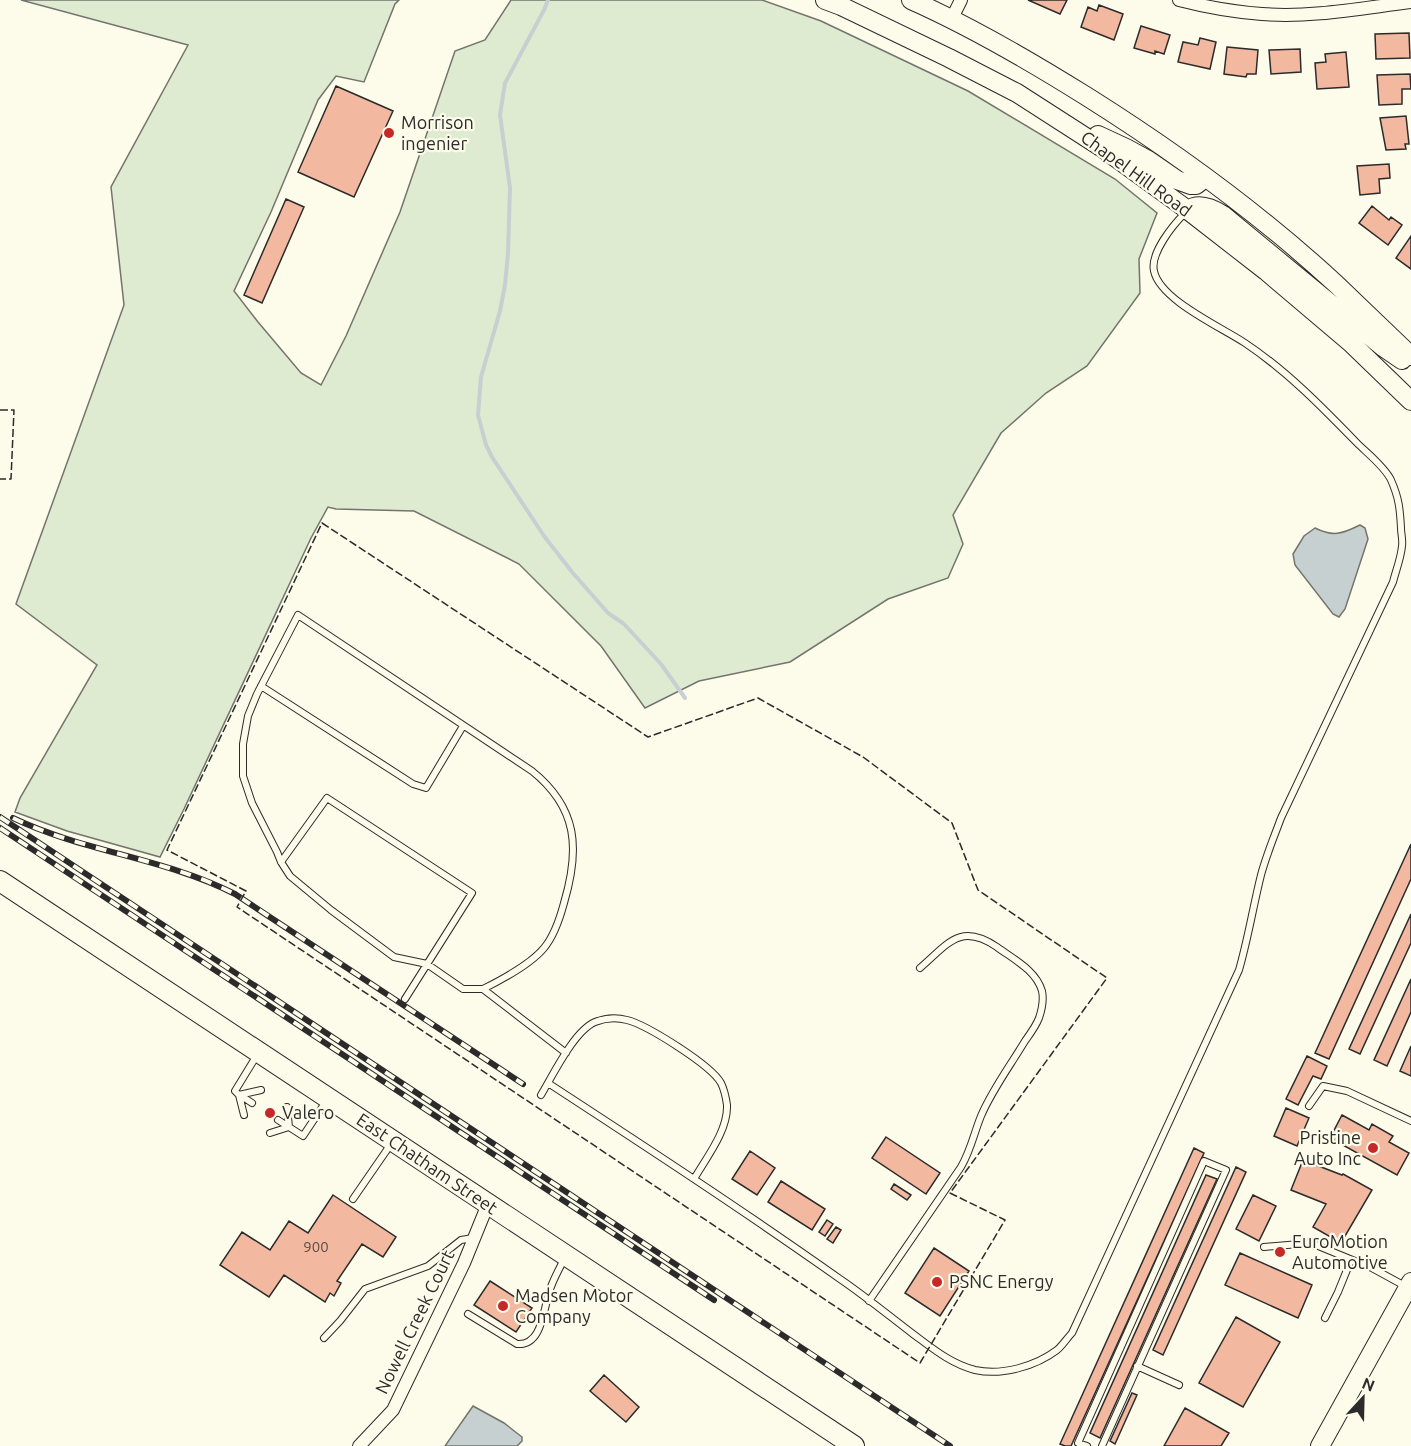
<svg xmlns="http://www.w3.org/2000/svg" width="1411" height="1446" viewBox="0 0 1411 1446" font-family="Ubuntu,sans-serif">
  <rect width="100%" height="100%" fill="#fdfbea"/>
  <path fill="#deebd1" stroke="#74746e" stroke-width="1.5" d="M21,0H399L395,4L364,82L336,76L318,100L271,212L234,291L258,322L301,373L321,385L346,336L400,212L455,51L485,40L511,0H762L821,21L968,91L1115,179L1157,213L1139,259L1140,293L1087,366L1046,393L1001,433L953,515L963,544L948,578L888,599L790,662L699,681L645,708L601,646L519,564L414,511L336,509L328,507L311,538L184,809L160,857L67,831L15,812L20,798L97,665L16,604L124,305L111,187L188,45Z"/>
  <path fill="#c7d0d0" stroke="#74746e" stroke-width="1.5" d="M1360,525L1365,528L1368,539L1345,609L1339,617L1333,614L1295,565L1293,554L1304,536L1315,528C1333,537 1342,534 1360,525Z
    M473,1406L504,1423L522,1437V1441L517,1446H445Z"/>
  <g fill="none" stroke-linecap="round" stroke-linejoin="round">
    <path stroke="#c7d0d0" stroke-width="4" d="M548,0L544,10L505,83L500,115L510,188L508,253L505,285L500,311L481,377L478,415L486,445L492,457L544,536L572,572L608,613L624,624L661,664L685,698"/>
  </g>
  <path fill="#f2b8a0" stroke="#2b2b2b" stroke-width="1.5" d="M1028,0H1067L1060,14Z
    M1099,5L1123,14L1114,40L1081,27L1088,7L1097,11Z
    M1141,26L1170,35L1164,54L1155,51V54L1134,48Z
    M1409,33L1410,58L1376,59L1375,34Z
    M1200,38L1216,42L1210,69L1178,62L1183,42L1198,45Z
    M1227,47L1258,50L1256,74H1247L1246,77L1224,74Z
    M1300,49L1301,72L1271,74L1269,50Z
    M1346,52L1349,87L1317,89L1315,63L1326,62L1325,54Z
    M1410,74L1411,89H1402V104L1379,105L1377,75Z
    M336,86L393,111L354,197L298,172Z
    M1406,116L1409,144H1405L1406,149L1386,150L1380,118Z
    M1389,164L1390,178L1379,179L1380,193L1360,195L1357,166Z
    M286,199L304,207L262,303L244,295Z
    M1372,206L1389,220L1391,217L1402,225L1388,245L1359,223Z
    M1411,236V269L1396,258Z
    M1411,844V879L1329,1059L1315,1053Z
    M1411,914V943L1360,1054L1349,1049Z
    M1411,979V1012L1387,1066L1374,1060Z
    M1411,1046V1076L1400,1071Z
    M1307,1056L1327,1066L1321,1079L1313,1076L1298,1105L1286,1099Z
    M1286,1108L1309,1118L1297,1146L1274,1136Z
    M1342,1115L1369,1130L1372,1124L1393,1136L1389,1142L1409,1153L1397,1175L1330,1138Z
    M886,1137L940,1173L926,1194L872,1158Z
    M1194,1148L1204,1153L1071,1446H1065L1060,1444Z
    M750,1151L775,1168L757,1195L732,1179Z
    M1303,1160L1342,1175L1343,1174L1372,1190L1341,1243L1313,1227L1326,1204L1291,1190Z
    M1236,1167L1246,1172L1163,1355L1153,1350Z
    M1206,1175L1217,1179L1100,1438L1090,1433Z
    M781,1181L825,1209L812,1230L768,1202Z
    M894,1184L911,1195L907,1200L891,1189Z
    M333,1195L396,1237L383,1257L362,1244L337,1281L341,1283L334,1296L330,1293L325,1302L284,1275L269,1297L220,1265L242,1232L270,1250L289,1221L308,1233Z
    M1253,1195L1276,1206L1259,1241L1236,1229Z
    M827,1220L833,1224L825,1236L819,1232Z
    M836,1227L841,1230L833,1243L827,1239Z
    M934,1248L969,1271L940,1316L905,1293Z
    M1240,1253L1312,1285L1298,1318L1225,1285Z
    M490,1281L532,1308L516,1332L474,1305Z
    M1236,1317L1280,1342L1243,1407L1199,1383Z
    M604,1375L639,1407L626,1422L590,1391Z
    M1132,1393L1137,1395L1115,1444L1110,1441Z
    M1185,1408L1229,1433L1221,1446H1164Z"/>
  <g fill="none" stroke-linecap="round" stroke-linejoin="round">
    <g stroke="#2b2b2b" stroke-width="8">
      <path id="lane" d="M261,686L413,784L426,788L463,726
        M281,862L327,798L472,893L405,999
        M483,989C501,980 531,964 544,948C554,936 560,918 564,903C580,849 578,808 532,771L298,615L257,694L248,716L243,744V776L252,803L277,852L281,862L290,876L331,910L394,957L427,964L463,989H483L566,1053
        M257,1055L235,1091L239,1095L261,1090
        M548,1083C646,1147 744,1211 840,1279C865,1296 888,1315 913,1334C932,1348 951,1364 975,1370C1002,1376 1036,1366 1057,1350C1063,1345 1067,1338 1072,1333L1239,970C1248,939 1253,907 1261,875C1266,856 1274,837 1281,818L1393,582C1396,570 1401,558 1402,546C1403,540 1401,534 1401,528C1400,509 1399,498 1391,480C1385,467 1367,453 1357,443C1322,407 1287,371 1245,343C1221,327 1160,300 1154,271C1150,253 1173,225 1185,213
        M239,1095L244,1115
        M240,1095L252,1103
        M541,1095C553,1075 574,1031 595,1022C605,1018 616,1017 627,1020C647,1025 711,1065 721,1083C724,1089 726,1098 727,1105C728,1131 706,1158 694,1179
        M1309,1106L1323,1086L1347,1091L1411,1121
        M287,1107L289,1127L303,1136L327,1100
        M278,1120L289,1127
        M270,1133L289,1127
        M353,1199L391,1144
        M1264,1247L1311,1243L1372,1268L1405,1286
        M869,1301L961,1167C971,1150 974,1133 981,1116C992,1090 1010,1066 1025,1041C1030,1034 1036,1026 1039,1018C1042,1009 1044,1000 1042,991C1036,970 1013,959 997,947C960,922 948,944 920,968
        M468,1314L517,1344C542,1346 543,1311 549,1293C552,1281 559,1270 564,1259
        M1325,1318L1338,1292L1351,1260
        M324,1338L340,1321L365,1289L428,1266L461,1240L473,1238
        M1137,1366L1179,1385
        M1087,1446L1078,1443L1204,1161L1226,1170L1102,1446"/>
    </g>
    <g stroke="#2b2b2b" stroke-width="14">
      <path id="street" d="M1179,0C1206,7 1234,12 1262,14C1311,18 1362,8 1411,2
        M952,18L961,0
        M359,1446L393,1410L464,1263L488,1204"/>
    </g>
    <g stroke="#2b2b2b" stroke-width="20">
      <path id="secondary" d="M825,0L841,6L949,58L1017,93L1101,147L1185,208L1266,271L1352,344L1411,401
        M911,0C972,27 1030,61 1086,96C1172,150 1261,215 1336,284C1361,308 1386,332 1411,356
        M1098,135L1126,148L1148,160L1177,180L1191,185H1196L1205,178
        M1188,210C1199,202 1212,208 1223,215L1383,347L1402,360
        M1320,1446L1411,1282"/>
    </g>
    <g stroke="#2b2b2b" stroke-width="22">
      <path id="primary" d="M0,881L854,1446"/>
    </g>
    <use href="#lane" stroke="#fdfbea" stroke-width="6"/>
    <use href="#street" stroke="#fdfbea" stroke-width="12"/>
    <use href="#secondary" stroke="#fdfbea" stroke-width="18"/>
    <use href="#primary" stroke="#fdfbea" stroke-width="20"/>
    <g stroke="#2b2b2b" stroke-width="6">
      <path id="rail" d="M0,817L950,1446
        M13,818C84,852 165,858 235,894L523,1084
        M0,828L714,1300"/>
    </g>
    <use href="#rail" stroke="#fdfbea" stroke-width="4" stroke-dasharray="11" stroke-linecap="butt"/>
    <path stroke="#2b2b2b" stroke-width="1.5" stroke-dasharray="8 3" stroke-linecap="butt" d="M0,410H14L11,479H0
      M322,523L648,737L758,698L863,757L952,823L978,890L1107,978L950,1193L1005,1220L920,1363L237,907L246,891L167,850Z"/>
  </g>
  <g fill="#c62828" stroke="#fdfbea" stroke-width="2">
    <circle cx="389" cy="133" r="6"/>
    <circle cx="270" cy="1113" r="6"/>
    <circle cx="1373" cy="1148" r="6"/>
    <circle cx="1280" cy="1252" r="6"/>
    <circle cx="937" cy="1282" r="6"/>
    <circle cx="503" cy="1306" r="6"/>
  </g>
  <g text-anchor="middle" stroke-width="4.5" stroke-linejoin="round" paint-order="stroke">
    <g font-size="15" fill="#5d4e48">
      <text x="316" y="1252">900</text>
    </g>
    <g font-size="18" fill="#2b2b2b" stroke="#fdfbea" text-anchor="start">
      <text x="401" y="129">Morrison<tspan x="401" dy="21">ingenier</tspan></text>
      <text x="282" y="1119">Valero</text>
      <text x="1361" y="1144" text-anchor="end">Pristine<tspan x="1361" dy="21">Auto Inc</tspan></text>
      <text x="1292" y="1248">EuroMotion<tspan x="1292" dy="21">Automotive</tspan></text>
      <text x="949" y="1288">PSNC Energy</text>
      <text x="515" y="1302">Madsen Motor<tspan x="515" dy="21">Company</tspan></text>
    </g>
    <g font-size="18" fill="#2b2b2b" stroke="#fdfbea">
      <text transform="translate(1136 174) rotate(36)" y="6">Chapel Hill Road</text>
      <text transform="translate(427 1164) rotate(34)" y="6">East Chatham Street</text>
      <text transform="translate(415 1322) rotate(-64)" y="6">Nowell Creek Court</text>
    </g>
  </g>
  <g transform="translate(1363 1398) rotate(22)" stroke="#fdfbea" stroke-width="4.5" paint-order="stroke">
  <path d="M0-4.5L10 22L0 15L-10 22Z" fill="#2b2b2b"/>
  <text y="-9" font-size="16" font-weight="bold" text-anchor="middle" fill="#2b2b2b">N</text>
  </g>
</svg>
